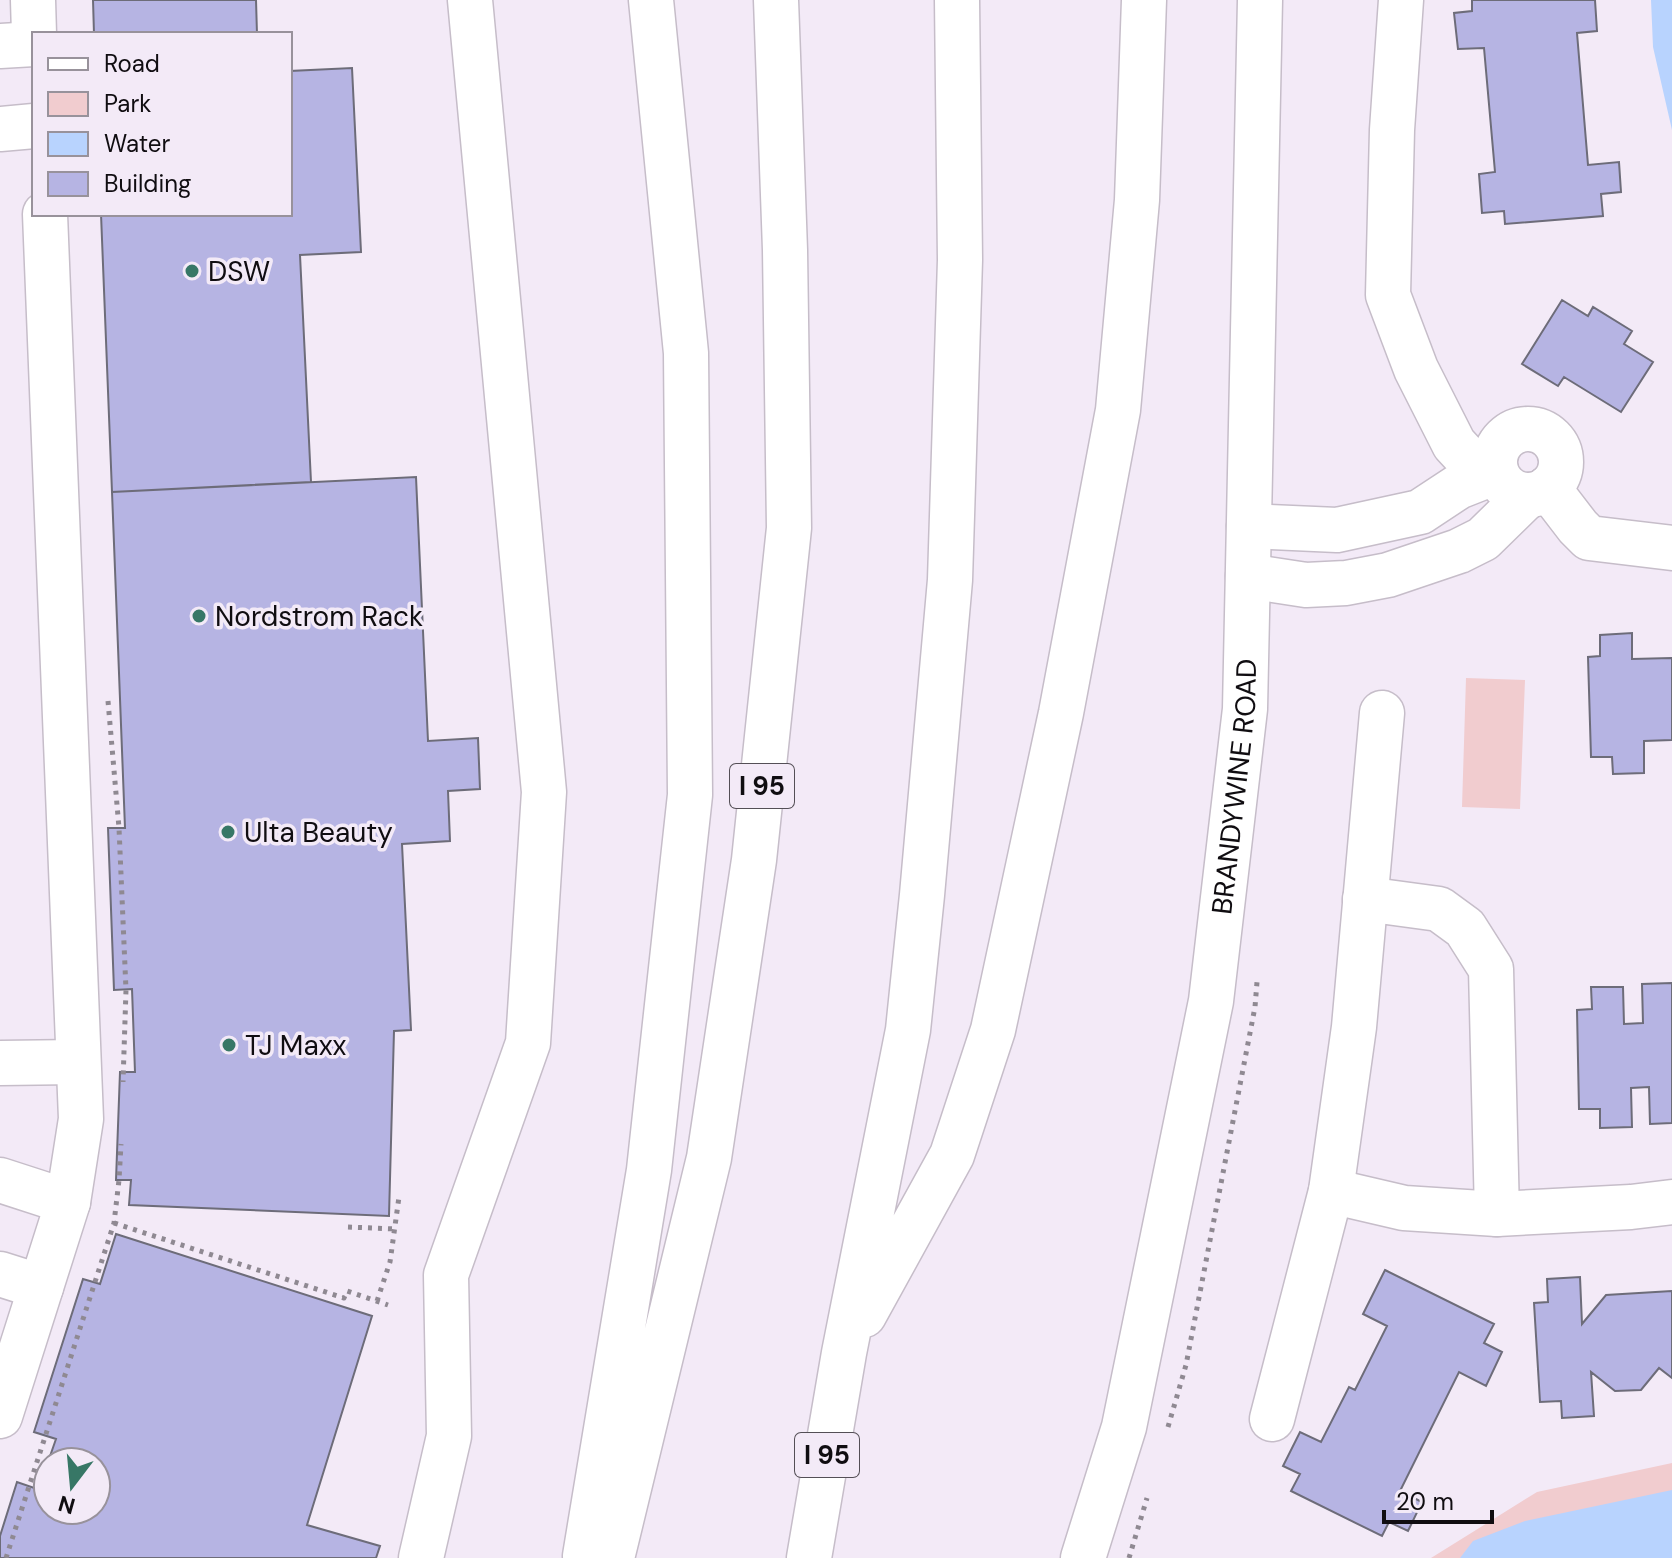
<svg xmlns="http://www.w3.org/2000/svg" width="1672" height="1558" viewBox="0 0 1672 1558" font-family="'DM Sans',sans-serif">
  <rect width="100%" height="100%" fill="#f3eaf7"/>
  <path fill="#f1cccf" d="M1466,678L1525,680L1520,809L1462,807Z
    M1672,1463V1558H1431L1537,1492Z"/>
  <path fill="#b8d3fe" d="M1651,0H1672V130L1653,47Z
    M1672,1490V1558H1460L1473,1541L1525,1521Z"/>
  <path fill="#b6b4e3" stroke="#6d6c79" stroke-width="2" d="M93,0H256L257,34H94Z
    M1472,0H1595L1597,31L1577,33L1588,165L1619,162L1621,192L1601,194L1603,216L1505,224L1504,211L1482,213L1479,174L1495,172L1484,48L1458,49L1454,13L1472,11Z
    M352,68L361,252L300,255L311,482L112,492L101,214H290V71Z
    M1562,300L1588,316L1593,307L1632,331L1624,344L1653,362L1621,412L1564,377L1558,386L1522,364Z
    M416,477L428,741L478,738L480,789L448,791L450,841L402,844L411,1030L394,1031L389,1216L129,1205L131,1180H116L120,1072H135L132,989L114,990L108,828H125L112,492Z
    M1632,633V659L1672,658V740L1644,741V773L1613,774L1612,757H1591L1588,657L1600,656V635Z
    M1672,983V1123L1650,1124L1649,1087L1631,1088L1632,1127L1600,1128V1109H1579L1577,1010L1592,1009L1591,987H1623L1624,1024L1643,1023L1642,984Z
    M116,1234L372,1316L307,1525L380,1546L376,1558H0V1536L17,1482L40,1490L48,1463V1510H96V1462H48L56,1439L34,1432L83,1279L100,1284Z
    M1385,1270L1494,1324L1484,1343L1502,1352L1486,1386L1459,1372L1400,1491L1422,1502L1408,1531L1389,1522L1382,1536L1291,1491L1300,1474L1283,1466L1300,1432L1321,1442L1349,1387L1355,1390L1387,1326L1363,1314Z
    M1580,1277L1582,1324L1606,1295L1672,1291V1378L1659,1368L1641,1390L1615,1391L1591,1372L1594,1416L1562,1418L1561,1401L1540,1402L1534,1303L1548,1302L1547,1279Z"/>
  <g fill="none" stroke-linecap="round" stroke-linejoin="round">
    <g stroke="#c6bdc9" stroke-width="47">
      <g id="minor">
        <path d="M33,0L34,34"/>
        <path d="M1401,0L1392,130L1388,295L1416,369L1454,444L1466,457L1496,472"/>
        <path d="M0,46L34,44"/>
        <path d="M0,129L34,126"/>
        <circle cx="1528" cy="462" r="33"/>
        <path d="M1548,488L1578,527L1589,538L1672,548"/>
        <path d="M1249,526L1337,530L1420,512L1458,487L1496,472"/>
        <path d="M1248,576L1306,585L1346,583L1388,575L1459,551L1483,539L1528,495"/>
        <path d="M1365,899L1439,909L1465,928L1491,969L1497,1214"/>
        <path d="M0,1063L78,1062"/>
        <path d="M0,1180L68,1202"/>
        <path d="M1331,1191L1404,1208L1497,1214L1631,1207L1672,1202"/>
        <path d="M0,1274L41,1287"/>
        <path d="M0,1416L68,1202L81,1119L45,214"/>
        <path d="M1272,1419L1331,1191L1354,1027L1382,713"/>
        <path d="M421,1558L449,1436L446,1275L528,1043L544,792L470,0"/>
        <path id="s1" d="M1083,1558L1124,1427L1211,1001L1245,709L1260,0"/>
      </g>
    </g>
    <g stroke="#c6bdc9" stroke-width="47">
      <path id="highway" d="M864,1315L952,1155L993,1030L1061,713L1118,410L1137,200L1144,0
        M585,1556L649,1170L690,795L686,353L651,0
        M612,1558L709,1158L754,860L789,528L785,250L776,0
        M809,1558L844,1353L908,1030L922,895L950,580L960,260L957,0"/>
    </g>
    <path stroke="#8f8992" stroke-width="5" stroke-dasharray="4 6" stroke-linecap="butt" d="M108,701L119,828L126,990L123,1082
      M114,1223L344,1298L347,1291L388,1305
      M348,1227L395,1229
      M377,1301L390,1262L399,1197
      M1168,1427L1186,1365L1255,1007L1257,982
      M6,1558L114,1223L119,1180L121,1144
      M1129,1558L1147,1498"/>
    <use href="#minor" stroke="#fff" stroke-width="44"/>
    <use href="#highway" stroke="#fff" stroke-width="44"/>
  </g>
  <g fill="#377766" stroke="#f3eaf7" stroke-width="3">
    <circle cx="192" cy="271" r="8"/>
    <circle cx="199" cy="616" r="8"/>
    <circle cx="228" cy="832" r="8"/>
    <circle cx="229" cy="1045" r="8"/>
  </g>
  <g text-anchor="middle" stroke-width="7" stroke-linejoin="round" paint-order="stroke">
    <g fill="#f3eaf7" stroke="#544f56" stroke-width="2">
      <rect x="730" y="764" width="64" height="44" rx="6"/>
      <rect x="795" y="1433" width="64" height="44" rx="6"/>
    </g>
    <g font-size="26" font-weight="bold" fill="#100d11">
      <text x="762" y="795">I 95</text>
      <text x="827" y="1464">I 95</text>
    </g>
    <g font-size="28" fill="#100d11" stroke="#f3eaf7" text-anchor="start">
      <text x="208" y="281">DSW</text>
      <text x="215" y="626">Nordstrom Rack</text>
      <text x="244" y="842">Ulta Beauty</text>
      <text x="245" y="1055">TJ Maxx</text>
    </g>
    <g font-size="28" fill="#100d11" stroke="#f3eaf7">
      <text dy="10" stroke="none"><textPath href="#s1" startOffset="788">BRANDYWINE ROAD</textPath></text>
    </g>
  </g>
  <rect x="32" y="32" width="260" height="184" fill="#f3eaf7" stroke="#98929b" stroke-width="2"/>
  <rect x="48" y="58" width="40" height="12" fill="#ffffff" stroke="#98929b" stroke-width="2"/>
  <text x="104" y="72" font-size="24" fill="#100d11">Road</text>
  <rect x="48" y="92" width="40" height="24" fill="#f1cccf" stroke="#98929b" stroke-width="2"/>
  <text x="104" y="112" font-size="24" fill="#100d11">Park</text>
  <rect x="48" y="132" width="40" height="24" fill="#b8d3fe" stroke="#98929b" stroke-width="2"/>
  <text x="104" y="152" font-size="24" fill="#100d11">Water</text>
  <rect x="48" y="172" width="40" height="24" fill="#b6b4e3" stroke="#98929b" stroke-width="2"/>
  <text x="104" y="192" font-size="24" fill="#100d11">Building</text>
  <g transform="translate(72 1486) rotate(196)"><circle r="38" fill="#f3eaf7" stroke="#98929b" stroke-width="2"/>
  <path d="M0-6L14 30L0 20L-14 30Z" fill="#377766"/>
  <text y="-12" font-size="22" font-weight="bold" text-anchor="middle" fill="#100d11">N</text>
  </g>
  <path d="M1384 1510v12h108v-12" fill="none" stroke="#100d11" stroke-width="4"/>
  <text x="1396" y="1510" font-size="24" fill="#100d11" stroke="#f3eaf7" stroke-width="6" paint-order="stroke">20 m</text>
</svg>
